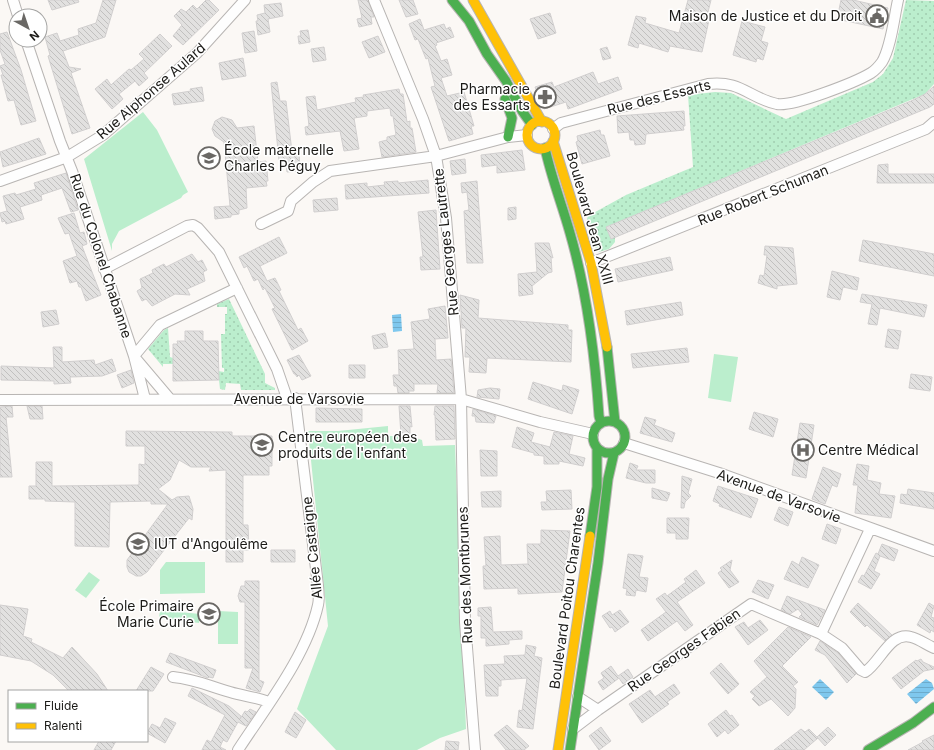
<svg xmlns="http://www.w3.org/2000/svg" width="934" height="750" viewBox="0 0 934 750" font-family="Inter,sans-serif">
  <defs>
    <pattern id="grass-dots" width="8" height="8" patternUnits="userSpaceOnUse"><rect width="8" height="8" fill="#bbeecd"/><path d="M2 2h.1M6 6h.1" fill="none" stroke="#a0ccaf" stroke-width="1.8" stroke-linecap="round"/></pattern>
    <pattern id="water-rules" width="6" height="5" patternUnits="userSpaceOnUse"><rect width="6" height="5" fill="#7fc8ee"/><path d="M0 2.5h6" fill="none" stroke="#6dabcb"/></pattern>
    <pattern id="building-back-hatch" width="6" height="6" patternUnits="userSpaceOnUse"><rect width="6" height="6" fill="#e2e1e0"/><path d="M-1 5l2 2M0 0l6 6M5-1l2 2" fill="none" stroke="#c1c0bf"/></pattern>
  </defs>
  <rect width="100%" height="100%" fill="#fbf8f5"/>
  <path fill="url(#grass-dots)" d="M906,0L934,1V84L925,94L606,227L611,239L615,237V242L609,249L599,252L594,246L587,219L588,216L626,195L693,167L688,95L715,92L731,93L786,119L873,82L883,74L893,58Z
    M229,299L265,374V383L275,388V390H241L240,384L226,383L225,390L220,389L218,371L224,372V368H222L221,334H225V314H227V307H217V304Z
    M168,328L170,357L173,358V364H163V367L148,349L164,330Z"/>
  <path fill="#bbeecd" d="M143,112L157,130L188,192L183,195L181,198L119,231L112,244V251L84,159Z
    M714,354L738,357L731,402L708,398Z
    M388,426V436H410L422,440L423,446L455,445L466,729L440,738L417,750H336L297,709L328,626L308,431H338Z
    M166,562H205V593L160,594V570Z
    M89,572L100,580L86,598L75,590Z
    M160,610L200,614L199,623L159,618Z
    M218,611L238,612V644H218Z"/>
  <path fill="url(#water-rules)" d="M401,314L402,331L393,332L392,315Z
    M820,679L834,692L826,700L812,687Z
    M926,679L932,683L934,689L916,704L907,694Z"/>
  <path fill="url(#building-back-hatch)" stroke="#d1cfcf" d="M48,0H78L79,2L52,10Z
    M103,0H116L105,37L63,51L69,67L81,69L71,73L90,128L72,134L48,56L50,55L45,37L57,33L60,41L79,35L78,29L96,23Z
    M206,0H209L219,10L183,45L173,36L182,25L174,16L181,9L186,12L193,5L197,9Z
    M358,0H368L374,17H371L372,24L359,27L357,19L362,18Z
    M399,0H413L418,14L406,17Z
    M688,0H711L707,16L709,20L702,52L670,46L668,52L639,43L638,48L628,45L636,16L646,18L645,23L679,33Z
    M841,0H853L888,8L883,29L837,19Z
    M281,3L283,16L268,19L270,32L258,35L256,21H258L257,15L265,13L264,5Z
    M550,13L556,33L538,39L530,19Z
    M420,19L424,30L444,24L446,29L450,27L454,37L436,43L437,45L435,46L441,61L447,59L452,75L441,78L447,96L464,92L474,126H471L473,134L449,141L431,87L435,86L428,58L426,59L418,39L415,40L409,24Z
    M742,21L765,27L761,41L768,43L763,60L757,58L756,62L733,55Z
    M308,30L310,42L299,44L298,36H301L300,31Z
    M254,31L257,51L245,53L242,33Z
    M7,32L21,70L36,121L21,125L14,100L8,101L1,75H3L0,66L5,64L0,50V34Z
    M160,34L172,46L144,73L148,78L139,86L135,81L119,94L123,99L112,109L95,89L107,79L111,85L129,69L131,70L144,59L139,54Z
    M378,36L385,52L369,58L362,42Z
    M324,47L326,60L313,62L311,49Z
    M607,47L611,58L603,60L600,49Z
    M243,58L246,76L222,80L219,63Z
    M593,72L598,84L618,77L622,89L568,109L566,102L544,109L535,87L552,82L554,87Z
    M277,82L280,101H286L292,152L299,151L300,171L287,172L286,160H279L271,83Z
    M934,86V104L930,107L611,239L606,227L911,101L925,94Z
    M202,87L204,101L174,105L172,94L191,91L190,89Z
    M399,89L400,94H403L407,122L410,121V128H412L416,152L382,157L379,142L387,140V137L396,135L393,116H391L390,108L367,111V116L354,118L359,149L344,151L340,131L306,135L305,127L309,126L306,97L315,96L317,110L356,102L355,98L364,97L363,95Z
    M684,111L685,126H683L684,130L646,134L645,144L635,145L634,140H630L629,132L618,133L617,116Z
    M222,117L232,120L237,128L254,126L258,162L266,161L268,181H266L267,186L246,188L247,208L239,210V214L231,215V217L215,219L214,207L230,206L224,142L215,136L212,129L215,121Z
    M600,130L601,135H604L610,156L582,164L576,142L578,141L577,136Z
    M39,138L46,154L3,167L0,152Z
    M522,150L525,170L497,173V165L482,167L481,155Z
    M465,159L466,173L452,175L450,161Z
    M888,164V174H934V183H877L878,165Z
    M66,173L78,210L71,212L62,188L41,195L42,200L20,207L24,219L6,224L5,221L2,222L0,213L7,211L3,196L15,193L16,195L36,189L34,183Z
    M428,180L429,193L346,199L345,185L367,183V187L385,185L384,182L398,181V183Z
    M477,181L483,263H467L464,211L469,210L467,192L462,193L461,183Z
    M337,198L338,210L314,212L313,200Z
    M516,207V219L508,220V208Z
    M436,210L440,269L421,270L420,257H423L418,212Z
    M74,213L80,233L84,232L87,244L82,246L101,295L86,301L81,287H79L77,281L70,283L63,261L77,256L69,233L65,234L58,218Z
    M279,237L287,253L260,266L267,281L275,278L281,290L279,291L298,330L301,328L308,341L292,350L272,309L275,308L265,288L263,290L258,279L254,281L247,266L244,268L239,257Z
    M863,240L934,254V276L859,261Z
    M535,243H549L553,258L551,257L552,272L548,273L532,286L533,294L519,296L518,274L537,272Z
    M765,246L793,248L797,284L777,286V289L758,283L760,275L764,276L767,255H764Z
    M192,254L198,262L202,260L207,270L203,272L205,281L187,289L190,295L175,294L152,306L146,299L142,301L137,291L142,288L140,279L153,273L152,270L164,264L166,267Z
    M670,257L673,270L618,282L615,269Z
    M832,271L859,278L857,290L843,287L840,300L827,297Z
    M862,294L927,305L924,317L880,308L877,325L868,324L872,304L860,302Z
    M460,295L479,300L478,318L568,325V330H572L571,362L487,358L486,373L469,372L470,357H465L466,328H462Z
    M681,302L683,315L627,325L625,311Z
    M445,306L448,338L435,339L436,360L451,359L454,393H437L438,384H414V391H409V393H398L397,386H394L393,375H399L398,350L414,349L411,322L430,319L428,309Z
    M56,310L59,324L43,327L41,312Z
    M888,329L901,331L898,349L885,347Z
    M185,331H203V341H218L219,380L173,381V344H178L177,341H185Z
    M385,333L388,347L374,349L372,336Z
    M53,347H62V362L94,360L95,365L112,359L116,371L102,376L70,377L71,383L54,384V381L1,380V366L54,368Z
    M687,348L689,362L633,368L631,354Z
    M299,355L311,376L302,380L299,375L297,377L295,374H294L287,360Z
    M349,365H365V378H349Z
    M131,370L134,383L122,388L117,375Z
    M911,374L932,377L930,391L909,388Z
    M533,382L562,391L563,385L579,390L572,414L528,399Z
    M490,388L500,389L499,399L477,397L478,390Z
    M12,406L13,417H6L12,477H0V407Z
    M27,406H42L43,419H30Z
    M399,406H410L412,427L410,426V434L401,435Z
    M435,406H454L455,439L436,440L435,415H434Z
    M316,408L362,409V422H316Z
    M473,409L496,416L494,423L476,422L475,416H472Z
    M754,412L778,419L773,437L749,429Z
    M645,417L656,420L654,425L675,433L672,442L640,433Z
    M800,423L814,425L806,478L792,475Z
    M517,427L534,433L531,442L550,447L554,432L573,436L569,454L585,458L583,466L559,461V464H544V456L534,455V453L512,447Z
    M126,431L232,432V436H272V466H269V475H243V525H248L249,550H243V562H226V470L209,471L211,467H191L179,460L170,480L158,489L172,500L177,497L189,496L193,509L192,520L189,518L147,572L141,576H136L129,572L127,567V560L168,504H151V501L110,502L109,547L75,546V502L45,501V499H29V486H36V462H52V486L139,485V464L145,465V446H126Z
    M480,450L497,451V476H481Z
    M630,463L638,466L636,470H655V483H646L626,478Z
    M857,464L869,466L867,480L881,483L879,494L895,496L891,518L855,513L858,485H853Z
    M823,467L841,474L837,487L832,485L825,504L812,499Z
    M682,476L692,479L688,493L691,496L685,502L684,508H681Z
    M718,486L758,499L751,518L719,506L720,504L713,501Z
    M652,488L670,493L667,501L652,498Z
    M908,489L934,493V509L900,503L901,494L907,495Z
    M571,490L572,509L542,510L541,502H547L546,491Z
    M501,491V507H482L481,492Z
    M779,507L793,512L788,526L774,520Z
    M667,518H689L688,539H676V533H667Z
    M827,524L841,529L836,544L822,539Z
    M541,530L570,531L562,592L518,594V588L484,589L483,566H486L484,537L500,536L501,565L528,564L527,544H541Z
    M882,544L898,550L894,561L880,556L874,571L880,574L871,589L858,582L862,575L864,576L876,553L878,554Z
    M271,550H295V562H271Z
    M628,554L643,556L639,577L648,578L646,592L636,590L635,596L626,595L627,589L623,588Z
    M802,557L819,565L808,588L784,579L792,561L799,565Z
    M732,560L730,570L739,582L729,588L718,573L722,570L720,568Z
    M696,570L705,583L677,602L693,625L685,631L677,621L648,641L641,630L666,612L656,599L665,593L667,596L686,582L684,579Z
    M758,580L774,585L768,599L752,592Z
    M245,581H259V680L264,682L260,692L246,688L253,668H245V602H240L238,596L241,586H245Z
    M787,596L825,610L817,625L799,617L802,614L798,609L790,614L781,610Z
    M858,603L892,635L885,641L867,625L865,627L850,612Z
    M929,603L934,606L931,617L934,618V632L931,630L930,633L917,625Z
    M0,605L28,609L23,636L32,639L31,642L63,658L72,647L97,674L108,691H69L53,675L31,661L0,655Z
    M491,607L493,632L522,631V639L509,640V644L486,646V638H481V616H478V608Z
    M620,610L629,622L615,632L612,627L610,628L602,616L610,611L612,615Z
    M760,620L768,630L748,645L735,627L744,622L748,628Z
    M788,627L811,637L782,666L798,682L793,686L796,689L795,708L788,716L771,699L759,706L752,699L755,696L750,692L767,677L754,661Z
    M820,641L838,653L856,674L847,683L825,655L815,650Z
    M526,645L536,647L534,656L542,658L533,729L517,727L519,710L522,711L527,678L501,680V686H498V696H486L484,665L505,664L504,656L525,655Z
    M170,653L216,670L213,678L209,677L208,678L166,662Z
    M921,659L923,662L934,667V669L924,671L901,689L892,678L916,660L917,661Z
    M721,663L739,684L728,694L710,673Z
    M611,666L618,676L628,669L633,677L623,684L619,678L603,690L598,682L604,678L601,673Z
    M151,667L164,674L153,691H136Z
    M674,684L680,693L667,702L669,704L642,723L629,704L650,690L655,697Z
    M192,688L229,706L241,716L240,719L245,711L247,712L250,709L256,712L246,726L238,722L227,742L223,740L220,747L226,750H202L207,740L211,742L225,715L188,696Z
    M726,710L730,716L732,715L739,725L728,734L725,730L717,737L708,724Z
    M295,712L306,720L296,738L285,732Z
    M165,718L176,723L165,743L147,733L152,724L160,728Z
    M507,725L529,746L524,750H506L494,735Z
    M601,727L611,741L599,750L589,736Z
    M828,727L836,735L825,746L817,737Z
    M801,729L805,732L809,729L818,738L804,750H774Z
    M934,735V750H908L923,742L922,741Z
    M99,741H116L111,750H94Z
    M446,741L459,742L458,750H445Z"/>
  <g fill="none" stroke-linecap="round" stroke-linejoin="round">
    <g stroke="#b8b5b3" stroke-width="12">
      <path id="street" d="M13,0L18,16
        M374,0L423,119L436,156L446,218L461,399L465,622L475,750
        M26,40L60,141L72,171L134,356L145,399
        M553,129L561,123L708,84C741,80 749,98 777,104C793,107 856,82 871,73C876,70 879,66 882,62C891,47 894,18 898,0
        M0,181L67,157L103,135L197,53L245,0
        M261,224L288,211L291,201L313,182L330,171L436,156L508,137L527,135
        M591,263L926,129L934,122
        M104,269L187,226L193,225L198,228L219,252L277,369L287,398
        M134,356L160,325L237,288
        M136,359L169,398
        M0,400L461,399L540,422L593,434
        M624,443L719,473L934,551
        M821,634L842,648L861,670L865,672C880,663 890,631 911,637C919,639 927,645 934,648
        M173,677C195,679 209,686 230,692C243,696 256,697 269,702
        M598,710L751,604L821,634L870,529
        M573,729L598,710L578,697
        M238,750C266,707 307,655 318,605C320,597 318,586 317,577L295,398"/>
    </g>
    <g stroke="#b8b5b3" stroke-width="11">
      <path id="fast" d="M452,0L469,21L487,54L506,81L522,111L532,125
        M505,99L512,118L508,137
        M545,148C551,177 562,204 570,233C587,292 595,355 599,416L601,423
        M607,347L615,422
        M593 437a16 16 0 1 1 32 0a16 16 0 1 1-32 0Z
        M590,536L597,487V449
        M570,750L598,563L608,479L614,453
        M868,750L913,723L934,707"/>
    </g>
    <g stroke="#b8b5b3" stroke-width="11">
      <path id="slow" d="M473,0L542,122
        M527 135a14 14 0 1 1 28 0a14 14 0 1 1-28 0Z
        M553,141L591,263L607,347
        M558,750L590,536"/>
    </g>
    <use href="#street" stroke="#fefefe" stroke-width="10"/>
    <use href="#fast" stroke="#4caf50" stroke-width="9"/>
    <use href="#slow" stroke="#ffc107" stroke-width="9"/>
  </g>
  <defs>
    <g id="civic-ring" transform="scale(1.15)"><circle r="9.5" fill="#fff" stroke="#6a6865" stroke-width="1.5"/><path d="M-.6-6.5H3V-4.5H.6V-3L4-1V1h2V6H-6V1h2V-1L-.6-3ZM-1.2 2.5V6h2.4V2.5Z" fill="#6a6865"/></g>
    <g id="pharmacy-ring" transform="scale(1.15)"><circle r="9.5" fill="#fff" stroke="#6a6865" stroke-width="1.5"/><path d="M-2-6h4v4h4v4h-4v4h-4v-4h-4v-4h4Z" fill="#6a6865"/></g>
    <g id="school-ring" transform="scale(1.15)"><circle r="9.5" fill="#fff" stroke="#6a6865" stroke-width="1.5"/><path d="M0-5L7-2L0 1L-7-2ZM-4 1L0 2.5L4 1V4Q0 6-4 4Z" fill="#6a6865"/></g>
    <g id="university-ring" transform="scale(1.15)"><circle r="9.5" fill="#fff" stroke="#6a6865" stroke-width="1.5"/><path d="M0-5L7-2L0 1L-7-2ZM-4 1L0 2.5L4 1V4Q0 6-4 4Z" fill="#6a6865"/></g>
    <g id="hospital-ring" transform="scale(1.15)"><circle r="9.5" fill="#fff" stroke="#6a6865" stroke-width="1.5"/><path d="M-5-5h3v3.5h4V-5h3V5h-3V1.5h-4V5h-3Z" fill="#6a6865"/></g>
  </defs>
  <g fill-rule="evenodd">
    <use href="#civic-ring" x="877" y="16"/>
    <use href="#pharmacy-ring" x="545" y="97"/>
    <use href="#school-ring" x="209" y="158"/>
    <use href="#university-ring" x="262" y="445"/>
    <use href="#hospital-ring" x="803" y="450"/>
    <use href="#university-ring" x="138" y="544"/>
    <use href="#school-ring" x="209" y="614"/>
  </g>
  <g text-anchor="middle" stroke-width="3" stroke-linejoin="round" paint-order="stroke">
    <g font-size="14" fill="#1c1b18" stroke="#fff" text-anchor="start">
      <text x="862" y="21" text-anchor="end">Maison de Justice et du Droit</text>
      <text x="530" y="94" text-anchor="end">Pharmacie<tspan x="530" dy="16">des Essarts</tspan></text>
      <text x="224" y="155">École maternelle<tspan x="224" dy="16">Charles Péguy</tspan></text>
      <text x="278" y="442">Centre européen des<tspan x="278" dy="16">produits de l'enfant</tspan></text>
      <text x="818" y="455">Centre Médical</text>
      <text x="154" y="549">IUT d'Angoulême</text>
      <text x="194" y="611" text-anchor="end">École Primaire<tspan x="194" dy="16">Marie Curie</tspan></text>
    </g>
    <g font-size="14" fill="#1c1b18" stroke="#fff">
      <text transform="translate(151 91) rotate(-41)" y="5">Rue Alphonse Aulard</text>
      <text transform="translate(659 97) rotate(-14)" y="5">Rue des Essarts</text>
      <text transform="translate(763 195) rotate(-22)" y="5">Rue Robert Schuman</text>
      <text transform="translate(590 218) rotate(74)" y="5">Boulevard Jean XXIII</text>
      <text transform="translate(446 242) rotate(-96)" y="5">Rue Georges Lautrette</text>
      <text transform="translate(101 256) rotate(72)" y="5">Rue du Colonel Chabanne</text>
      <text x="299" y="404">Avenue de Varsovie</text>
      <text transform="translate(779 496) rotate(20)" y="5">Avenue de Varsovie</text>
      <text transform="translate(312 548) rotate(-96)" y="5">Allée Castaigne</text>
      <text transform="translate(465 575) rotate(-92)" y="5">Rue des Montbrunes</text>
      <text transform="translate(567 598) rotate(-82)" y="5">Boulevard Poitou Charentes</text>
      <text transform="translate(684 650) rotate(-35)" y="5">Rue Georges Fabien</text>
    </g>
  </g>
  <rect x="8" y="690" width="140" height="52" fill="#ffffff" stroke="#a4a4a3"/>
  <rect x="16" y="703" width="20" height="6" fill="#4caf50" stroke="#a4a4a3"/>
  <text x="44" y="710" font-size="12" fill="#1c1b18">Fluide</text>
  <rect x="16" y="723" width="20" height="6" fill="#ffc107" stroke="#a4a4a3"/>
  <text x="44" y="730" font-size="12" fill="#1c1b18">Ralenti</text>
  <g transform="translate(28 28) rotate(140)"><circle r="19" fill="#ffffff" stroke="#a4a4a3"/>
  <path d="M0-3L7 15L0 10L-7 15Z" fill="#6a6865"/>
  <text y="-6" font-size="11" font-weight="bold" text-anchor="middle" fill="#1c1b18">N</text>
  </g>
</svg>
